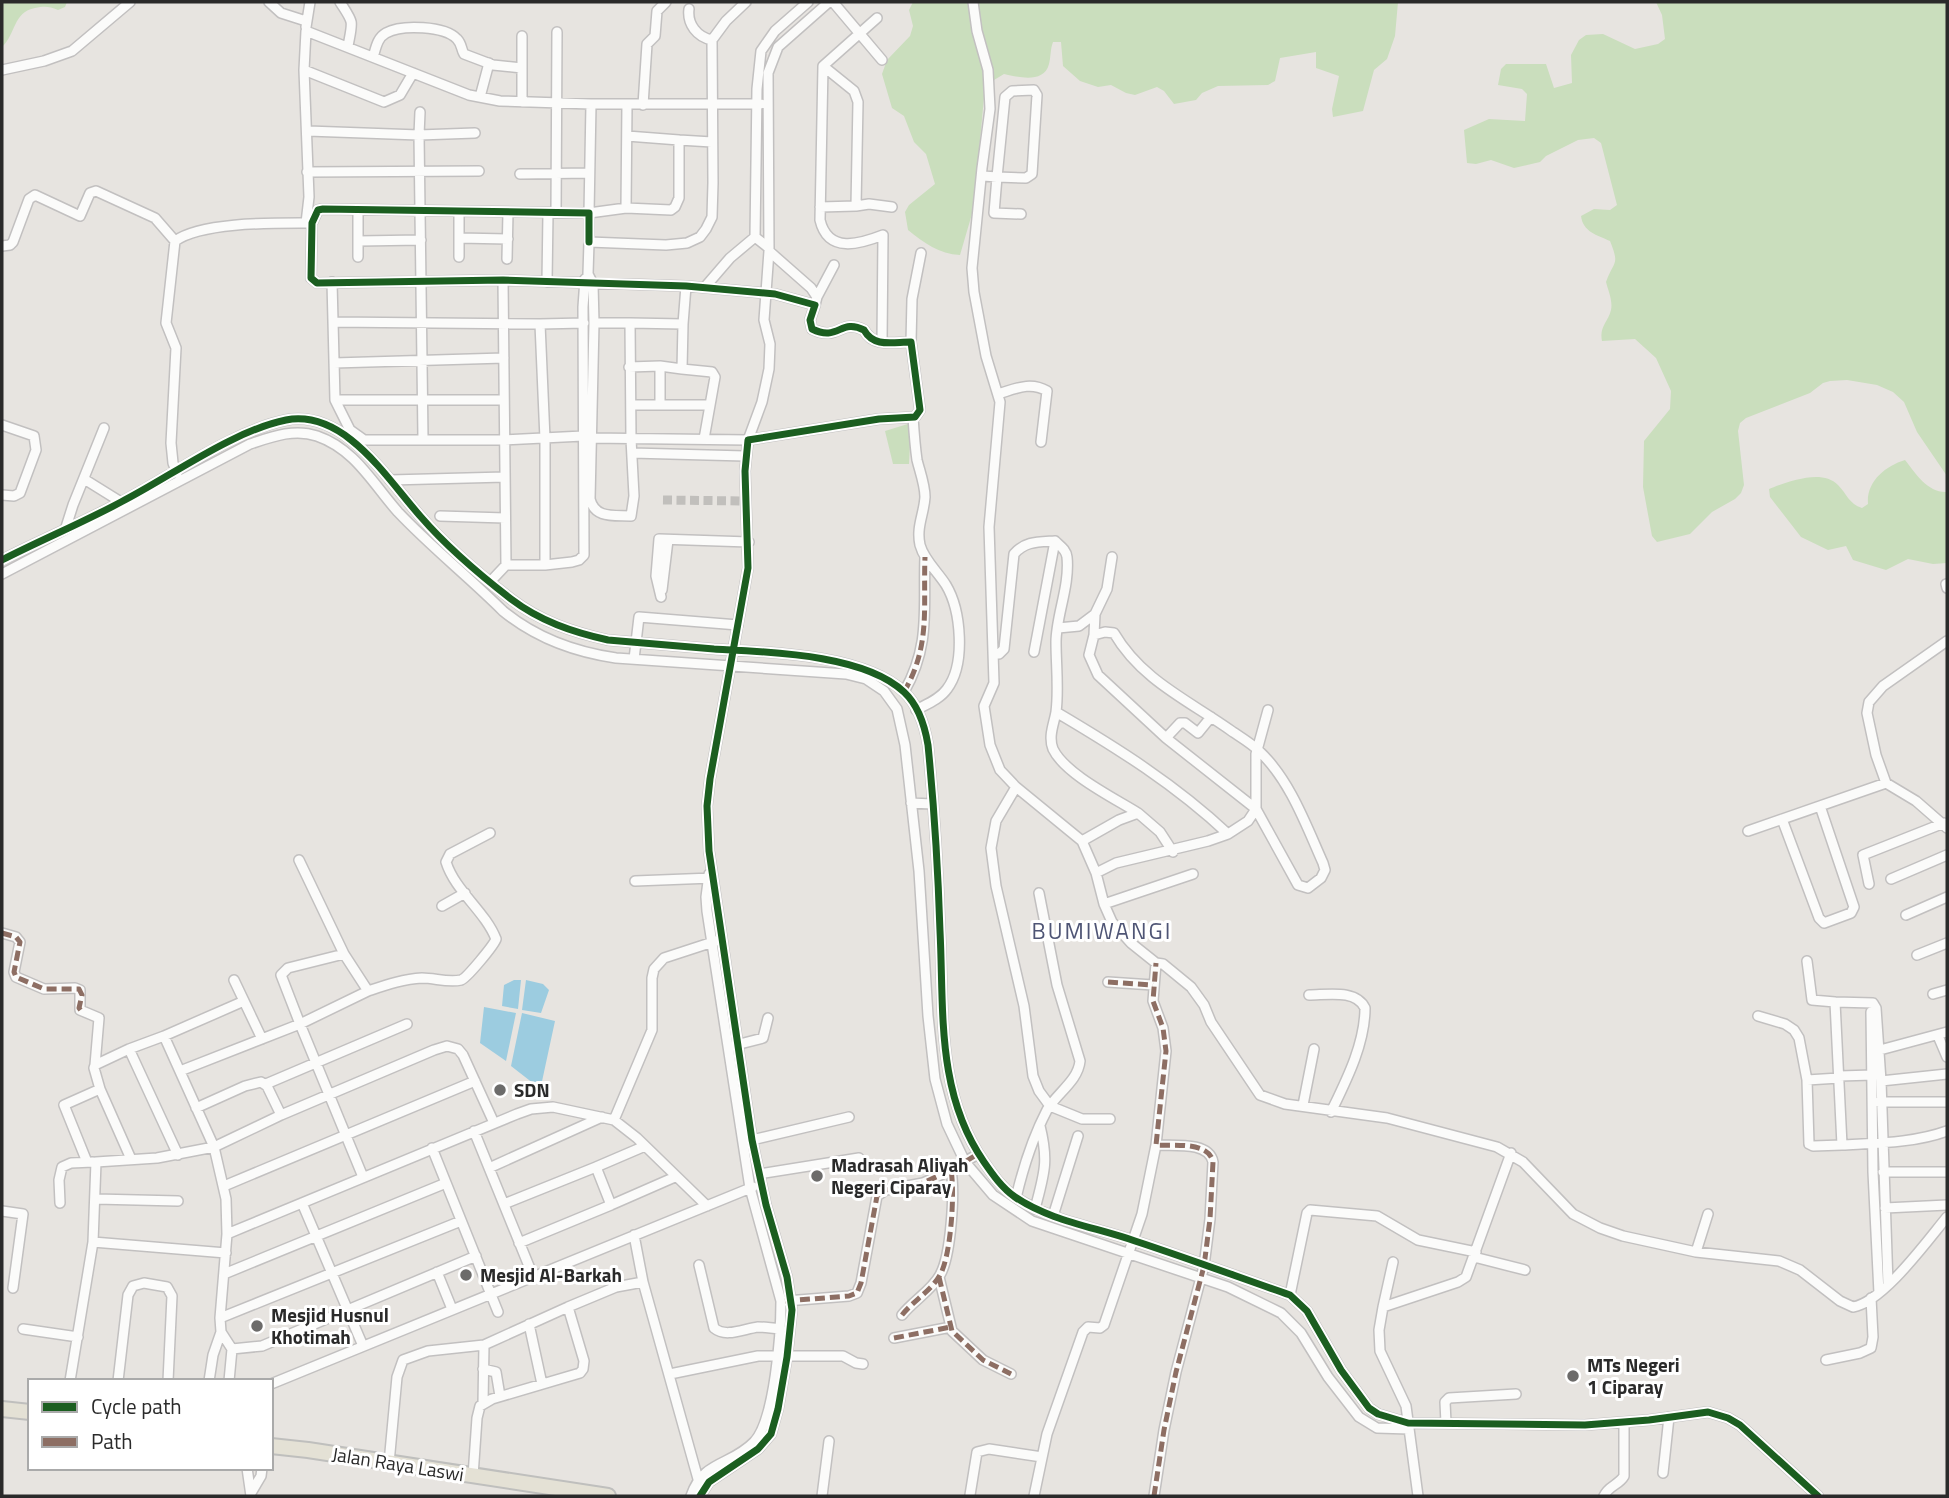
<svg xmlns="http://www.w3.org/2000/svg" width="1949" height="1498" viewBox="0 0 1949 1498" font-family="'Titillium Web',sans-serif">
  <rect width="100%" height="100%" fill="#e7e4e0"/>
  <path fill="#cadebd" d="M2,2H67L65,7L58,10C49,6 44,6 35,8C13,12 16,34 2,47Z
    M913,2H1398L1395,36L1387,59L1374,70L1363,111L1333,117L1332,109L1339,76L1316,68V52L1280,58L1275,81L1268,85L1218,86L1202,93L1196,100L1174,104L1164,91L1157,87L1135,95L1126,93L1111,85L1098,87L1080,81L1063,66L1061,42H1053C1050,50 1051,57 1049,64C1044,84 1018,77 1004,74L989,83L984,97L974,207L960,255C939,254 924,243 908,230L905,212L909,205L935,184L926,154L914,142L904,116L892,108L882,74L887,60L910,36L913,26L909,10Z
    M1656,2H1947V476L1917,432L1904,402L1893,392L1877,385L1847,380L1830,381L1823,383L1810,393L1746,418L1740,423L1738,431L1744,485L1741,493L1735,499L1712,512L1690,534L1657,542L1652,536L1643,487L1644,441L1670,409L1671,391L1656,358L1635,339L1602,341C1599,327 1608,322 1611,310C1613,301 1608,290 1606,282C1614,260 1620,266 1610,241C1597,235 1583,232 1581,216L1594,209L1610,210L1617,205L1601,143L1594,138L1578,140L1546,156L1540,162L1514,168L1491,160L1476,164L1467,163L1464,130L1489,119L1525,121L1527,94L1522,89L1498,85L1501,69L1506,64H1546L1554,88L1572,83L1571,55L1579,40L1586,35L1603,34L1635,49L1658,44L1665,39L1662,15Z
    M911,423L909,464H893L885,431Z
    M1905,460C1916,474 1928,493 1947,492V563L1933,564L1908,559L1886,570L1853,560L1846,546L1828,550L1801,537L1770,497L1769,489C1787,482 1822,468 1838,485C1847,494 1849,504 1862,508L1868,504C1866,482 1885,466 1905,460Z"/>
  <path fill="#9ccce0" d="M514,980H521L518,1009L502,1006L504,985Z
    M526,980L543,984L549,990L541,1013L522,1010Z
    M484,1007L516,1013L506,1061L480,1043Z
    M522,1013L555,1021L541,1086L538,1087L511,1066Z"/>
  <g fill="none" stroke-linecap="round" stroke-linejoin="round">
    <path stroke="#c1bfbc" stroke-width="9" stroke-dasharray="9 4.5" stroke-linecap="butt" d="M663,500L745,501"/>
    <g stroke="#c2c0c0" stroke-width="12">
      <path id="minor" d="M269,2L281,13L306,21
        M340,2C354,24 353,19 348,46
        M833,2L882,60
        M973,2L977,31L988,70L990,109L982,168L972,268L974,292L986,356L1000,402L989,527L994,683L984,706L990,745L1000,770L1016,787L1082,841L1096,873L1104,904L1112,922L1131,943L1156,963L1163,964L1191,987L1204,1005L1211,1022L1260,1095L1285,1104L1387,1118L1497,1147L1523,1162L1573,1214L1600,1228L1623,1236L1696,1252L1779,1261L1800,1270L1840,1301L1853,1307C1883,1302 1927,1241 1947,1217
        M689,9C687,24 697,37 712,40
        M877,18L823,66L820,220C828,254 860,244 883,235L882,342
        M306,27L310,2
        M522,36V102
        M373,57C376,48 377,38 386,33C402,24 445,26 457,39C462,44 461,49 464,54L493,65L522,68
        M823,66L854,91L858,102L856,206L869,204L892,207
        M2,70L44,61L72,51L130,2
        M304,70L384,102L400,95L413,73
        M1034,90L1037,95L1032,174L1026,178L997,177L1005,97L1012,91Z
        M480,97L489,63
        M591,104H761
        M627,104L626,208L671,210L675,207L679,198V140L712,142
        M643,105L647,44L655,36L657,11L666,2
        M308,131L419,135L420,112
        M627,136L679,140
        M307,172L479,171
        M520,174L589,173
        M983,176L997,177L994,213L1021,214
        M820,207L856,206
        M358,211V257
        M556,213L557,32
        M312,223H306L309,197L304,70L306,31L469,95L500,101L591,104L589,213L626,208
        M755,237L757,89L761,51L775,31L808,2
        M459,238V212
        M359,241L421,240
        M589,242V213L323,209L318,210L312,223L311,278L317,283L503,280L686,286L775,294L815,305L810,320L812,329C839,342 840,318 864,330C874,348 893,342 911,342L920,410L915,417L879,419L748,440L745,471L748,568L710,779L707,806L709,851L752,1140L766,1205L787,1277L792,1310L787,1357L778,1409L771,1434L758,1449L709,1482L700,1496
        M2,246L10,245L13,242L29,199L35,195L80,216L90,193L96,191L155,218L175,241
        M769,251L811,288L817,297L815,305
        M459,257V238L508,239
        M507,259L508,212
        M503,280L506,565H545L572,562L579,560L584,555L583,307L585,279
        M332,282L335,400L350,430L364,440H505L583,436
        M547,282L548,213
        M686,286L683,324L630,323L631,439L634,496L631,516C614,515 595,519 590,499L594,323L593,284L588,274L589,242L666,245L687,243L700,237L706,229L712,217L713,183L712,40L726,21L746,2
        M705,287L730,258L755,237L769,248
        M817,297L834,265
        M333,322L540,324
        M594,323H630
        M683,324L682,369L712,372L715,377L704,439
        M911,342L912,299L921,253
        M334,363L504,358
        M629,367L660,366
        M998,394C1015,389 1030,381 1047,391L1041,442
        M335,400H504
        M660,404V366L682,369
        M631,405H709
        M913,417C914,432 915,446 917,460C920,472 925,485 925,497C924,514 916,527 920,545C924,560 938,572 946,585C961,610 966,664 947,689C940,699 927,704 916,710
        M2,425L34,436L36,450L20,493L14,496L2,495
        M423,438L419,135L475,133
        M591,438L748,440L762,402L769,369L770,344L764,320L769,251L768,73L778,47L829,2
        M632,453L745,456
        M177,473L173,463L171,443L176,348L166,323L175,241C201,222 273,223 306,223
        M84,479L121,502
        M390,480L505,477
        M440,516L505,518
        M66,527L73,505L104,428
        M2,560C41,540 82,523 121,502C170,477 232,431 286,420C345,409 387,479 421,517C447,547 480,575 511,599C540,621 572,632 608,640C643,643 679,646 714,649C768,652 864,654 904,692C918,705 925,727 928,745C934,806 938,869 940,931C944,1010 936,1093 984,1162C993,1175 1002,1188 1015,1197C1050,1221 1095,1227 1135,1241C1187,1258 1238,1277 1290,1295L1307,1311L1341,1370L1369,1408L1378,1414L1408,1423L1585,1425L1649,1420L1708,1412L1728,1418L1740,1425L1818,1496
        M545,565V439L540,324L584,323
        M2,574L250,444C271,437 294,428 317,436C355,449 373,484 398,512C431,547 469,577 503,611C536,638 574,652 616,658L846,674L866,679L884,691L897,709L905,745L919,871L928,1016L935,1079L947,1124L965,1162L993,1195L1032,1221L1228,1287L1281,1313L1301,1333L1328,1377L1359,1417L1377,1428L1409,1429
        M490,582L506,565
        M1946,584L1947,588
        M662,590L668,540
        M661,597L656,576L659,539L749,542
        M1095,614L1107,589L1112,557
        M1058,628L1079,626L1095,614L1094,635L1089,655L1098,675L1166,738L1256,809L1298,885L1308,888L1321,878L1325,870L1323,863C1306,825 1290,780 1259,751C1252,744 1242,738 1233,732C1190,701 1142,681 1114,633L1105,632L1094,635
        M1947,641L1883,686L1869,702L1867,713L1876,755L1886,783L1916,801L1947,828
        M1034,652L1055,541
        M993,654H999L1004,649L1014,554C1025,541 1038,542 1055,541C1060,546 1066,549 1067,557C1070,586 1056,616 1056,642C1056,665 1059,689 1056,712C1054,724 1048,736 1053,749C1065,774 1114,798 1138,813
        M634,659L639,617L738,625
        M904,692C931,645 923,608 925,557
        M1056,712C1117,748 1176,785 1228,834
        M1166,738L1180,723H1185L1198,733L1211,717
        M1016,787L996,821L991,848L996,886L1024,1006L1033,1076L1039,1091L1050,1106L1082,1119H1110
        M911,803L932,804
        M1782,819L1819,918L1824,923L1851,913L1854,907L1820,806
        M1748,831L1886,783
        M1082,841L1119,820L1138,813L1160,832L1173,852
        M299,860L344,954
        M1096,873L1116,863L1208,841L1228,834L1248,821L1256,809V754L1268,710
        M1891,879L1947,855
        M635,881L712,878
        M1869,884L1863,855L1944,823
        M1104,904L1193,874
        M442,906L465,893
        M1906,915L1947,897
        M2,933L16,937L20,942L14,972L16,977L44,989L75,988L80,990V1010L99,1018L95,1065
        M1917,955L1947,943
        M1807,961L1812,1000L1835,1002
        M234,980L262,1039
        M1108,982L1153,985
        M368,991L300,1024L281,975L288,968L344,954L368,991C386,985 403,979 422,978C435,978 448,983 461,980C467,978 494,945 496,939C485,911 455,891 446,862L450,854L490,833
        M1933,994L1947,990
        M1309,995C1327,995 1356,989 1365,1008C1365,1044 1346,1081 1331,1112
        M1871,1012L1873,1172L1879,1293
        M1758,1016L1785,1024L1794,1030L1799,1038L1807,1080L1809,1144L1813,1146L1842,1145
        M1938,1036L1947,1057
        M736,1045L763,1038L768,1018
        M129,1049L178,1155
        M1880,1050L1947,1032
        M180,1071L300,1024L363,1177
        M1839,1076L1873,1075
        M1807,1080L1839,1078
        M1881,1081L1947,1074
        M266,1084L407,1024
        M1879,1102H1947
        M1303,1105L1314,1049
        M196,1108L245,1086L261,1082L267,1086L281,1115
        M614,1120L652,1030V978L654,969L664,958L716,941
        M474,1131L533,1276
        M752,1140L849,1117
        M432,1148L498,1312
        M131,1159L100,1089L94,1068L95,1065L129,1049L164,1036
        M87,1162L64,1105L100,1089
        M489,1168L602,1117
        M1883,1172H1947
        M759,1174L859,1158
        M224,1186L475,1081
        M1016,1198C1023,1168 1033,1137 1047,1110C1057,1093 1078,1081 1080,1061L1057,985L1039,893
        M96,1199L178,1201
        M60,1203L59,1180L62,1167L71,1163L93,1162
        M302,1203L363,1346
        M504,1204L596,1167
        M611,1205L675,1177
        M1885,1208L1947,1205
        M1035,1209C1044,1174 1049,1162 1040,1126
        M2,1211L23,1214L13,1288
        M1053,1216L1078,1136
        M227,1234L226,1199L214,1147L281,1115L434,1050L447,1046L458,1049L463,1055L494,1123
        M634,1235L643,1282
        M93,1242L226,1253
        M519,1243L611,1205L596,1167L645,1146
        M1696,1252L1708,1214
        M1474,1257L1525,1270
        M699,1265L714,1328C726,1338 743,1329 758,1327C765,1327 773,1328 781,1329
        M437,1272L452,1309
        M224,1274L446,1183
        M939,1277L952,1331L983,1360L1011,1374
        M1888,1284L1881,1081L1876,1008L1873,1003L1835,1002L1842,1145C1877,1143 1914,1143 1947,1131
        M1290,1295L1307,1213L1310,1210L1377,1216L1418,1240L1476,1252
        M786,1301L849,1296L857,1293L861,1283L877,1196L886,1190L923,1183L951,1170
        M1383,1307L1393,1262
        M902,1315C913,1301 932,1290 940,1275C951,1256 955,1192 951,1170L978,1154
        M220,1318L461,1221
        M529,1324L542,1384
        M23,1329L78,1337
        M221,1332L232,1349L229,1381
        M894,1338L951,1327
        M232,1349L262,1346L476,1256
        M1826,1360L1860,1353L1871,1348L1873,1337L1871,1298
        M483,1369L496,1372L500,1396
        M670,1374L758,1356H843L856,1363L863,1364
        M70,1381L93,1242L96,1162L157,1158L214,1147L164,1036L244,1001
        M118,1381L128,1295L133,1286L144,1283L167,1287L172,1296L168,1381
        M209,1381L213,1355L221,1332L220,1318L227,1234L517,1114L531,1109L553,1107L614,1120L637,1138L707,1206
        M271,1384L753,1187
        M483,1403L484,1345
        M1446,1423L1445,1402L1449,1398L1516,1394
        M389,1463L397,1377L403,1360L428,1351L484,1345L568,1307
        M247,1468L251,1496
        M1663,1473L1669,1417
        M473,1476L477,1418L480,1406L492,1399L580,1373L583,1369L584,1361L568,1307L616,1287L643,1282L698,1479
        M251,1493L261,1476L262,1468
        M970,1495L977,1452L989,1449L1042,1457
        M691,1496C703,1460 731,1466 754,1442C775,1420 781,1332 781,1301L750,1188L707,911L706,897L709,874
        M822,1496L829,1441
        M1034,1496L1047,1434L1083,1332L1088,1327L1100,1328L1104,1325L1142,1214L1156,1145
        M1154,1496L1164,1430L1176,1372L1204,1266L1210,1219L1213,1162C1209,1141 1173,1146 1156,1145L1166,1051L1163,1028L1153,1001L1156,963
        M1418,1496L1406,1406L1380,1351L1379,1330L1383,1307L1458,1282L1466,1277L1511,1153
        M1604,1496C1608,1486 1619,1485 1624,1476V1422"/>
    </g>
    <g stroke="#bfbfbd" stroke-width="18">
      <path id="primary" d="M2,1409L30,1412
        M271,1446L308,1450L608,1496"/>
    </g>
    <use href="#minor" stroke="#fbfbfa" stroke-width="9"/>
    <use href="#primary" stroke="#e4e1d5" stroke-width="14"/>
    <path stroke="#8d6e63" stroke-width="5" stroke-dasharray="10 5" stroke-linecap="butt" d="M904,692C931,645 923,608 925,557
      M2,933L16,937L20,942L14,972L16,977L44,989H79L82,995L79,1008L82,1012
      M1108,982L1153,985
      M939,1277L952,1331L983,1360L1011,1374
      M785,1301L849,1296L857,1293L861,1283L877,1196L886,1190L923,1183L951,1170
      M902,1315C913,1301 932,1290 940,1275C951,1256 955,1192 951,1170L978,1154
      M894,1338L951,1327
      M1154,1496L1164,1430L1176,1372L1204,1266L1210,1219L1213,1162C1209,1141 1173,1146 1156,1145L1166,1051L1163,1028L1153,1001L1156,963"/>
    <g stroke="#fff" stroke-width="11">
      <path id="cycleway" d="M589,242V213L323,209L318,210L312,223L311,278L317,283L503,280L686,286L775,294L815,305L810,320L812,329C839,342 840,318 864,330C874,348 893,342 911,342L920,410L915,417L879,419L748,440L745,471L748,568L710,779L707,806L709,851L752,1140L766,1205L787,1277L792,1310L787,1357L778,1409L771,1434L758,1449L709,1482L700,1496
        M2,560C41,540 82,523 121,502C170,477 232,431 286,420C345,409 387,479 421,517C447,547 480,575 511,599C540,621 572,632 608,640C643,643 679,646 714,649C768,652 864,654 904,692C918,705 925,727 928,745C934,806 938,869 940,931C944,1010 936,1093 984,1162C993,1175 1002,1188 1015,1197C1050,1221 1095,1227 1135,1241C1187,1258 1238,1277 1290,1295L1307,1311L1341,1370L1369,1408L1378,1414L1408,1423L1585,1425L1649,1420L1708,1412L1728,1418L1740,1425L1818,1496"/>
    </g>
    <use href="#cycleway" stroke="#1b5e20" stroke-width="7"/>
  </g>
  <g fill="#6c6b6a" stroke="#fff" stroke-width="2.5">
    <circle cx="500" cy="1090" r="7"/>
    <circle cx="817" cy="1176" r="7"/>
    <circle cx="466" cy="1275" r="7"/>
    <circle cx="257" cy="1326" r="7"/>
    <circle cx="1573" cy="1376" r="7"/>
  </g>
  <g text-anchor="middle" stroke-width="6" stroke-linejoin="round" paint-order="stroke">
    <g font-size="19" font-weight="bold" fill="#2a2a2a" stroke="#fff" text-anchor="start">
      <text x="514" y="1097">SDN</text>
      <text x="831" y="1172">Madrasah Aliyah<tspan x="831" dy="22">Negeri Ciparay</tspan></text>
      <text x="480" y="1282">Mesjid Al-Barkah</text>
      <text x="271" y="1322">Mesjid Husnul<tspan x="271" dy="22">Khotimah</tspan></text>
      <text x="1587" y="1372">MTs Negeri<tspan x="1587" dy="22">1 Ciparay</tspan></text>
    </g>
    <g font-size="19" fill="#2a2a2a" stroke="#fff">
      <text transform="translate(398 1464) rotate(9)" y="7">Jalan Raya Laswi</text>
    </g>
    <g font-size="23" letter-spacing="2" fill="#4f5575" stroke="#fff">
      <text x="1102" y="939">BUMIWANGI</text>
    </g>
  </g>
  <rect width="1949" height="1498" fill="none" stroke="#2a2a2a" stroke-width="7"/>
  <rect x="28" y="1379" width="245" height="91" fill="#ffffff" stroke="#aaaaaa" stroke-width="2"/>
  <rect x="42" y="1402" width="35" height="10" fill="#1b5e20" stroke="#aaaaaa" stroke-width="2"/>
  <text x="91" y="1414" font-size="21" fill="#2a2a2a">Cycle path</text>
  <rect x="42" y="1437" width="35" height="10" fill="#8d6e63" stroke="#aaaaaa" stroke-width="2"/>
  <text x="91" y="1449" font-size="21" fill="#2a2a2a">Path</text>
</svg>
